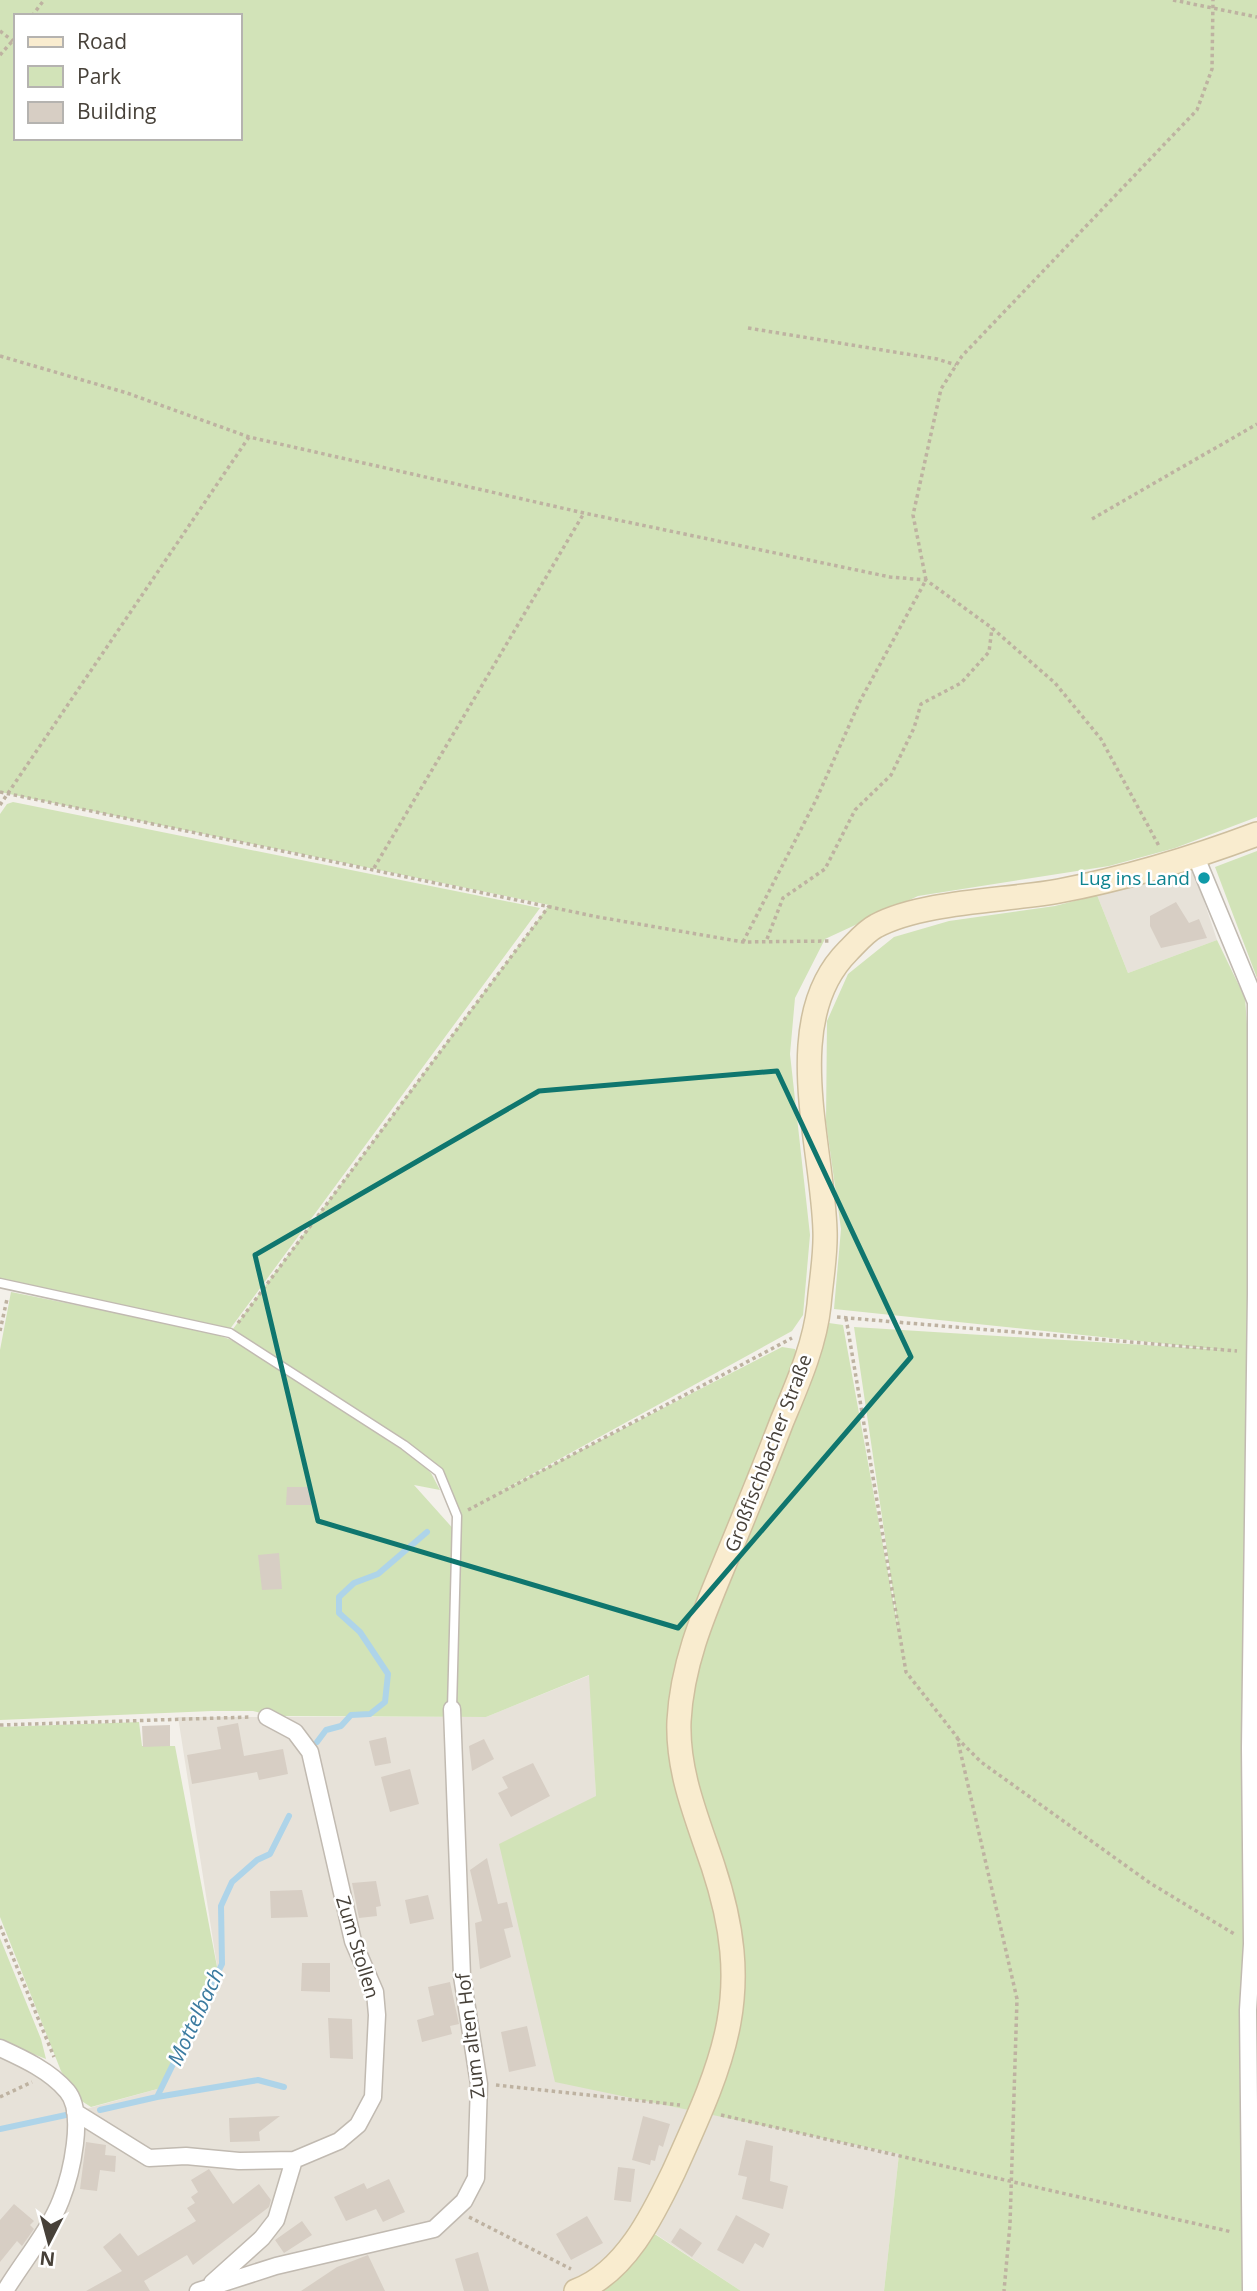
<svg xmlns="http://www.w3.org/2000/svg" width="1257" height="2291" viewBox="0 0 1257 2291" font-family="'Open Sans',sans-serif">
  <rect width="100%" height="100%" fill="#f3f0ea"/>
  <path fill="#e7e2d9" d="M1194,871L1217,940L1128,973L1097,895Z
    M590,1675L596,1796L702,2111L899,2154L884,2291H741L645,2227L593,2291H0V2048L39,2068L75,2112L161,2088L218,1972L178,1717H486Z"/>
  <path fill="#d2e3b8" fill-rule="evenodd" d="M0,0H1257V817L1175,848L1109,866L918,896L825,939L795,998L790,1054L810,1235L803,1315L792,1331L492,1496L782,1347L795,1349L802,1373L820,1357L829,1323L843,1325L900,1639L854,1327L1225,1350L834,1309L841,1229L826,1122L827,1021L848,974L894,937L949,921L1055,906L1097,895L1128,973L1217,940L1245,998L1254,1115L1257,2291H884L899,2154L555,2082L499,1844L596,1796L589,1675L486,1717L273,1716L253,1711H212L0,1720V1350L11,1292L206,1331L229,1339L252,1351L419,1461L431,1473L440,1490L414,1485L457,1533V1515L439,1472L230,1333L549,905L0,792ZM16,16H240V138H16Z
    M13,802L540,908L230,1329L0,1283V814L7,804Z
    M1257,851V978L1215,867Z
    M139,1722L142,1746H175L218,1972L161,2088L91,2107L80,2100L61,2071L0,1917V1727Z
    M0,1938L41,2039L46,2059L0,2041Z
    M644,2227L741,2291H593Z"/>
  <g fill="none" stroke-linecap="round" stroke-linejoin="round">
    <path stroke="#aed4e9" stroke-width="6" d="M317,1742L326,1730L341,1726L351,1715L370,1714L385,1702L388,1674L360,1632L339,1613V1597L354,1583L378,1574L427,1532
      M157,2097L258,2080L284,2087
      M100,2110L157,2097L222,1964L221,1906L232,1882L257,1860L270,1854L289,1816
      M0,2129L66,2115"/>
  </g>
  <path fill="#d7cec4" d="M1176,902L1189,923L1199,919L1207,938L1161,948L1150,926V916Z
    M287,1487H312V1505H286Z
    M279,1553L282,1589L262,1590L258,1555Z
    M238,1723L244,1756L283,1749L288,1774L259,1780L257,1772L192,1784L187,1755L221,1749L217,1727Z
    M170,1725V1746L143,1747L142,1726Z
    M386,1737L391,1763L375,1766L369,1741Z
    M484,1739L494,1759L472,1771L469,1746Z
    M533,1763L550,1796L511,1817L498,1793L508,1788L502,1777Z
    M410,1769L419,1804L390,1812L381,1777Z
    M487,1858L498,1904L507,1902L513,1927L504,1929L511,1957L480,1969L475,1923L482,1921L470,1870Z
    M376,1881L381,1906L376,1907L377,1916L359,1918L352,1883Z
    M302,1890L308,1917L271,1918L270,1891Z
    M428,1895L434,1919L410,1924L405,1900Z
    M302,1963H330V1992L301,1991Z
    M450,1982L459,2024L450,2026L452,2034L422,2042L417,2020L434,2015L428,1987Z
    M328,2018L352,2019L353,2059L330,2058Z
    M527,2026L536,2066L509,2072L501,2032Z
    M280,2116L259,2132L260,2141L230,2142L229,2118Z
    M643,2116L670,2124L663,2147L659,2145L655,2161L651,2160L650,2165L632,2160Z
    M746,2140L773,2146L770,2181L788,2186L783,2209L742,2199L747,2177L738,2175Z
    M86,2142L106,2145L105,2155L116,2156L115,2172L100,2170L97,2191L80,2189Z
    M618,2167L635,2169L631,2202L614,2200Z
    M209,2169L233,2204L259,2184L271,2200L269,2207L193,2265L187,2255L144,2281L150,2291H86L122,2271L103,2247L120,2233L138,2256L196,2221L187,2208L195,2203L191,2197L198,2192L191,2180Z
    M389,2179L405,2212L383,2222L376,2209L346,2221L334,2197L364,2183L367,2189Z
    M14,2204L34,2221L30,2225L34,2229L22,2246L17,2241L0,2262V2220Z
    M736,2215L770,2234L763,2248L755,2243L743,2264L717,2250Z
    M587,2216L603,2243L571,2260L556,2234Z
    M302,2221L312,2235L284,2253L275,2240Z
    M680,2228L702,2243L692,2257L671,2242Z
    M478,2252L489,2291H464L455,2259Z
    M368,2255L385,2291H301L337,2267Z"/>
  <g fill="none" stroke-linecap="round" stroke-linejoin="round">
    <g stroke="#c1bab1" stroke-width="11">
      <path id="service" d="M0,1283L230,1333L404,1445L439,1472L457,1516L452,1709"/>
    </g>
    <g stroke="#c1bab1" stroke-width="19">
      <path id="minor" d="M1196,857L1256,1002V1294L1250,1748L1252,1944L1248,2010L1251,2291
        M267,1717L295,1732L310,1752L353,1941L375,1992L377,2015L373,2097L358,2125L339,2141L294,2160
        M0,2048C24,2059 50,2071 67,2091C86,2113 71,2175 61,2200C50,2229 22,2263 5,2291
        M75,2112L149,2158L186,2156L239,2161L294,2160L276,2220L262,2238L212,2283
        M198,2291L276,2266L434,2229L464,2201L476,2178L479,2084L462,1976L452,1709"/>
    </g>
    <g stroke="#cebf9f" stroke-width="26">
      <path id="secondary" d="M576,2291C625,2273 653,2215 674,2171C726,2056 755,1993 713,1866C697,1818 677,1772 679,1721C682,1663 704,1613 726,1560C745,1514 764,1468 782,1421C797,1385 815,1345 819,1305C821,1281 826,1255 825,1231C823,1145 779,1020 848,951C856,943 866,931 876,926C923,901 1005,901 1059,891C1127,878 1193,858 1257,834"/>
    </g>
    <path stroke="#beb2a1" stroke-width="3.5" stroke-dasharray="3.5 3.5" stroke-linecap="butt" d="M1173,0L1257,17
      M32,16L44,0
      M0,31L13,41
      M0,55L16,37
      M748,328L937,359L956,365
      M0,356L127,393L249,437L584,513L890,577L926,580L992,628L1055,683L1101,739L1159,846
      M1092,519L1257,424
      M0,792L598,917L743,942L829,941
      M0,805L249,437
      M374,868L584,513
      M767,939L783,898L825,869L855,810L891,775L914,728L921,704L961,683L989,652L992,628
      M743,942L816,800L860,701L926,580L913,515L941,389L962,356L1197,110L1212,69L1213,0
      M837,1317L1237,1351
      M846,1318L906,1672L957,1737L1017,1999L1010,2224L1004,2291
      M238,1323L549,906
      M0,1331L7,1299
      M468,1510L792,1338
      M0,1725L251,1717
      M957,1738L981,1762L1150,1883L1236,1935
      M0,1926L54,2057
      M496,2085L680,2105
      M0,2097L32,2082
      M721,2115L1232,2232
      M469,2217L571,2269"/>
    <use href="#service" stroke="#fff" stroke-width="8"/>
    <use href="#minor" stroke="#fff" stroke-width="16"/>
    <use href="#secondary" stroke="#f9eccf" stroke-width="23"/>
  </g>
  <path fill="none" stroke="#0f766e" stroke-width="5" stroke-linejoin="round" d="M777,1071L911,1357L678,1628L318,1521L255,1255L539,1091Z"/>
  <circle fill="#0f9aa8" stroke="#fff" stroke-width="2.5" cx="1204" cy="878" r="7"/>
  <g text-anchor="middle" stroke-width="5" stroke-linejoin="round" paint-order="stroke">
    <g font-size="19" fill="#0d838f" stroke="#fff" text-anchor="end">
      <text x="1190" y="885">Lug ins Land</text>
    </g>
    <g font-size="19" fill="#474139" stroke="#fff">
      <text transform="translate(768 1453) rotate(-69)" y="7">Großfischbacher Straße</text>
      <text transform="translate(358 1947) rotate(73)" y="7">Zum Stollen</text>
      <text transform="translate(470 2036) rotate(-97)" y="7">Zum alten Hof</text>
    </g>
    <g font-size="21" font-style="italic" fill="#3b7ba0" stroke="#fff">
      <text transform="translate(196 2017) rotate(-65)" y="7">Mottelbach</text>
    </g>
  </g>
  <rect x="14" y="14" width="228" height="126" fill="#ffffff" stroke="#b5b3b0" stroke-width="2"/>
  <rect x="28" y="37" width="35" height="10" fill="#f9eccf" stroke="#b5b3b0" stroke-width="2"/>
  <text x="77" y="49" font-size="21" fill="#474139">Road</text>
  <rect x="28" y="66" width="35" height="21" fill="#d2e3b8" stroke="#b5b3b0" stroke-width="2"/>
  <text x="77" y="84" font-size="21" fill="#474139">Park</text>
  <rect x="28" y="102" width="35" height="21" fill="#d7cec4" stroke="#b5b3b0" stroke-width="2"/>
  <text x="77" y="119" font-size="21" fill="#474139">Building</text>
  <g transform="translate(49 2242) rotate(186)" stroke="#ffffff" stroke-width="5" paint-order="stroke">
  <path d="M0-5L12 26L0 18L-12 26Z" fill="#474139"/>
  <text y="-10" font-size="19" font-weight="bold" text-anchor="middle" fill="#474139">N</text>
  </g>
</svg>
